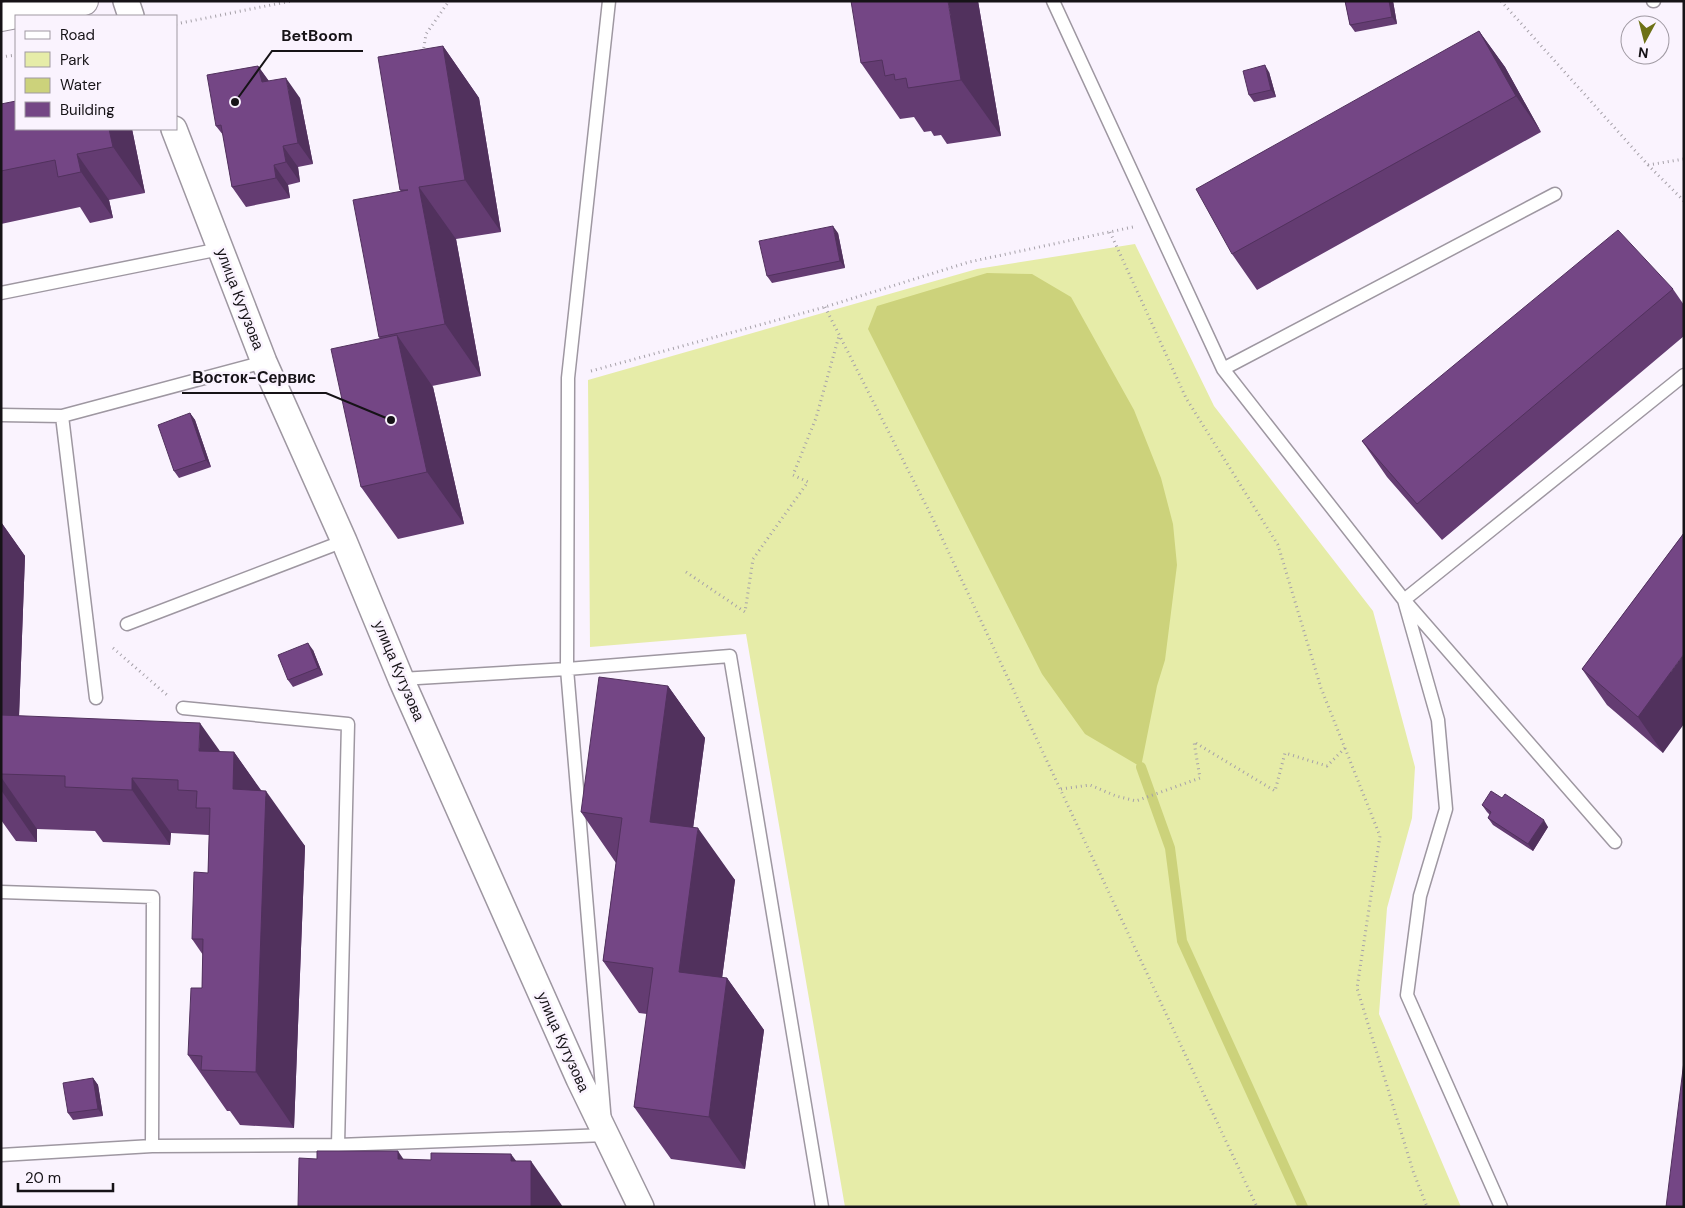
<svg xmlns="http://www.w3.org/2000/svg" width="1685" height="1208" viewBox="0 0 1685 1208" font-family="'DM Sans',sans-serif">
  <rect width="100%" height="100%" fill="#faf3fe"/>
  <path fill="#e6eca8" d="M1135,244L1214,406L1373,611L1415,767L1412,818L1387,908L1379,1014L1461,1207H845L746,634L590,647L588,380L977,269Z"/>
  <path fill="#ccd27b" d="M987,273L1032,274L1071,297L1134,410L1161,478L1173,524L1177,565L1165,660L1157,686L1141,767L1085,734L1042,674L868,329L877,306Z"/>
  <g fill="none" stroke-linecap="round" stroke-linejoin="round">
    <path stroke="#ccd27b" stroke-width="10" d="M1141,767L1170,848L1182,941L1303,1207"/>
    <g stroke="#9e97a1" stroke-width="15">
      <path id="lane" d="M1053,1L1223,369L1404,600L1438,720L1446,809L1420,896L1407,995L1501,1207
        M1653,1H1654
        M1,293L220,249
        M1223,369L1555,194
        M1,415L62,416L264,362
        M62,416L96,698
        M127,624L344,541
        M401,679L567,669L730,656L822,1207
        M183,708L348,724L338,1145
        M1615,842L1404,600L1684,375
        M1,892L153,897L152,1146
        M1,1155L152,1146L338,1145L606,1135L567,669L568,378L609,1"/>
    </g>
    <g stroke="#9e97a1" stroke-width="28">
      <path id="street" d="M126,1L131,16
        M174,129L264,362L344,541L401,679L579,1079L641,1207"/>
    </g>
    <g stroke="#9e97a1" stroke-width="30">
      <path id="secondary" d="M1,17L84,1"/>
    </g>
    <path stroke="#a6a1a9" stroke-width="3" stroke-dasharray="1 4" stroke-linecap="butt" d="M1501,1L1648,165L1684,201
      M176,24L291,1
      M423,53L426,34L449,1
      M1,57L16,55
      M1648,165L1684,159
      M1110,232L1186,398L1278,545L1321,688L1380,836L1357,988L1413,1171L1427,1207
      M825,307L933,519L1257,1207
      M591,371L825,307L969,262L1133,227
      M686,572L745,612L753,559L808,482L793,475L816,418L839,336
      M113,648L167,695
      M1061,789L1090,785L1116,796L1136,801L1200,778L1194,742L1275,791L1285,753L1327,766L1345,748"/>
    <use href="#lane" stroke="#fff" stroke-width="12"/>
    <use href="#street" stroke="#fff" stroke-width="25"/>
    <use href="#secondary" stroke="#fff" stroke-width="28"/>
  </g>
  <path fill="#643c72" d="M978,1L1001,136L947,144L941,135L934,136L931,131L924,132L914,117L900,119L861,63Z
    M1345,1H1393L1397,24L1355,32L1350,25Z
    M1479,31L1505,67L1541,132L1257,290L1232,254Z
    M443,46L479,98L501,232L456,239L481,376L432,386L433,387L464,524L398,539L361,487L380,339L379,337L401,191L400,190Z
    M258,66L269,81L300,98L313,164L298,167L300,182L288,185L290,198L246,207L232,187L223,135L216,126Z
    M1269,72L1276,97L1254,102L1249,95Z
    M1,104L16,129H132L145,193L109,200L113,218L90,223L80,207L1,224Z
    M838,233L845,268L772,283L767,276Z
    M1673,289L1684,305V336L1442,540L1387,477L1362,441Z
    M190,413L195,420L211,467L179,478L174,471Z
    M1,522L25,556L19,716L221,752H234L261,791L305,846L294,1128L240,1125L230,1111H227L188,1055L202,988L203,955L192,939L208,873L209,835L171,833L170,845L103,842L95,831L37,829V842L16,841L1,820Z
    M1684,533L1663,753L1607,705L1582,669Z
    M313,650L323,675L293,687L288,680Z
    M668,686L705,738L693,828L735,880L722,978H727L764,1030L745,1169L671,1159L634,1107L647,1014L639,1013L603,961L616,863L581,812Z
    M1482,805L1548,827L1533,851L1493,825L1488,818L1490,815L1487,812Z
    M93,1078L98,1085L103,1116L73,1120L68,1113Z"/>
  <path fill="#51315d" d="M948,1H978L1001,136L961,80Z
    M1389,1H1393L1397,24L1392,17Z
    M1479,31L1505,67L1541,132L1516,96Z
    M443,46L479,98L501,232L465,180Z
    M1265,65L1269,72L1276,97L1271,90Z
    M258,66L272,86L262,82Z
    M286,78L300,98L313,164L298,143Z
    M109,129H132L145,193L113,147Z
    M283,146L298,167L300,182L286,162Z
    M77,154L109,200L113,218L81,172Z
    M274,165L288,185L290,198L276,178Z
    M419,187L456,239L481,376L445,324Z
    M833,226L838,233L845,268L840,261Z
    M397,335L433,387L464,524L427,472Z
    M190,413L195,420L211,467L206,460Z
    M1,522L25,556L17,770L1,747Z
    M308,643L313,650L323,675L318,668Z
    M1684,654V724L1663,753L1638,717Z
    M668,686L705,738L687,874L650,822Z
    M200,723L234,771V752L266,797V791L305,846L294,1128L256,1072L238,806L199,751Z
    M1,777L37,829V842L1,790Z
    M132,778L171,833L170,845L132,790Z
    M1544,820L1548,827L1533,851L1528,844Z
    M698,828L735,880L716,1024L679,972Z
    M727,978L764,1030L745,1169L709,1117Z
    M93,1078L98,1085L103,1116L98,1109Z
    M398,1151L436,1207L398,1159Z
    M511,1154L531,1181V1161L563,1207H531L511,1161Z"/>
  <path fill="#744685" stroke="#51315d" d="M851,1H948L961,80L908,88L906,78L895,80L894,74L885,76L882,60L861,63Z
    M1345,1H1389L1392,17L1350,25Z
    M1479,31L1516,96L1232,254L1196,189Z
    M443,46L465,180L419,187L445,324L379,337L353,200L408,190H400L378,57Z
    M1265,65L1271,90L1249,95L1243,71Z
    M258,66L262,82L286,78L298,143L283,146L286,162L274,165L276,178L232,187L221,125L216,126L207,75Z
    M16,101V129H109L113,147L77,154L81,172L58,177L55,160L1,171V104Z
    M833,226L840,261L767,276L759,241Z
    M1618,230L1673,289L1417,504L1362,441Z
    M397,335L427,472L361,487L331,349Z
    M190,413L206,460L174,471L158,425Z
    M1684,533V654L1638,717L1582,669Z
    M308,643L318,668L288,680L278,655Z
    M599,677L668,686L650,822L698,828L679,972L727,978L709,1117L634,1107L653,968L603,961L622,818L581,812Z
    M1,715L200,723L199,751L234,752L233,789L266,791L256,1072L201,1070L202,1056L188,1055L191,988H202L203,939H192L194,872L208,873L210,808H196L197,791L178,790V780L132,778V790L65,787V776L1,774Z
    M1491,791L1502,798L1505,794L1544,820L1528,844L1488,818L1491,812L1482,805Z
    M1684,1061V1207H1666Z
    M93,1078L98,1109L68,1113L63,1083Z
    M317,1151H398V1159L431,1160V1153L511,1154V1161H531V1207H298L299,1158L317,1159Z"/>
  <g text-anchor="middle" stroke-width="5" stroke-linejoin="round" paint-order="stroke">
    <g font-size="15" fill="#161317" stroke="#faf3fe">
      <text transform="translate(240 299) rotate(69)" y="5">улица Кутузова</text>
      <text transform="translate(399 671) rotate(67)" y="5">улица Кутузова</text>
      <text transform="translate(563 1042) rotate(66)" y="5">улица Кутузова</text>
    </g>
  </g>
  <path fill="none" stroke="#161317" stroke-width="2" d="M235 102L272 51H363M391 420L326 393H182"/>
  <g fill="#161317" stroke="#faf3fe" stroke-width="2">
    <circle cx="235" cy="102" r="5"/>
    <circle cx="391" cy="420" r="5"/>
  </g>
  <g font-size="16" text-anchor="middle" font-weight="bold" fill="#161317" stroke="#faf3fe" stroke-width="5" stroke-linejoin="round" paint-order="stroke">
    <text x="317" y="41">BetBoom</text>
    <text x="254" y="383">Восток-Сервис</text>
  </g>
  <rect width="1685" height="1208" fill="none" stroke="#161317" stroke-width="5"/>
  <rect x="15" y="15" width="162" height="115" fill="#faf3fe" stroke="#9f99a2"/>
  <rect x="25" y="31" width="25" height="8" fill="#ffffff" stroke="#9f99a2"/>
  <text x="60" y="40" font-size="15" fill="#161317">Road</text>
  <rect x="25" y="52" width="25" height="15" fill="#e6eca8" stroke="#9f99a2"/>
  <text x="60" y="65" font-size="15" fill="#161317">Park</text>
  <rect x="25" y="78" width="25" height="15" fill="#ccd27b" stroke="#9f99a2"/>
  <text x="60" y="90" font-size="15" fill="#161317">Water</text>
  <rect x="25" y="102" width="25" height="15" fill="#744685" stroke="#9f99a2"/>
  <text x="60" y="115" font-size="15" fill="#161317">Building</text>
  <g transform="translate(1645 40) rotate(187)"><circle r="24" fill="#faf3fe" stroke="#9f99a2"/>
  <path d="M0-4L9 19L0 12L-9 19Z" fill="#6d7116"/>
  <text y="-8" font-size="14" font-weight="bold" text-anchor="middle" fill="#161317">N</text>
  </g>
  <path d="M18 1183v8h95v-8" fill="none" stroke="#161317" stroke-width="2.5"/>
  <text x="25" y="1183" font-size="15" fill="#161317" stroke="#faf3fe" stroke-width="4" paint-order="stroke">20 m</text>
</svg>
